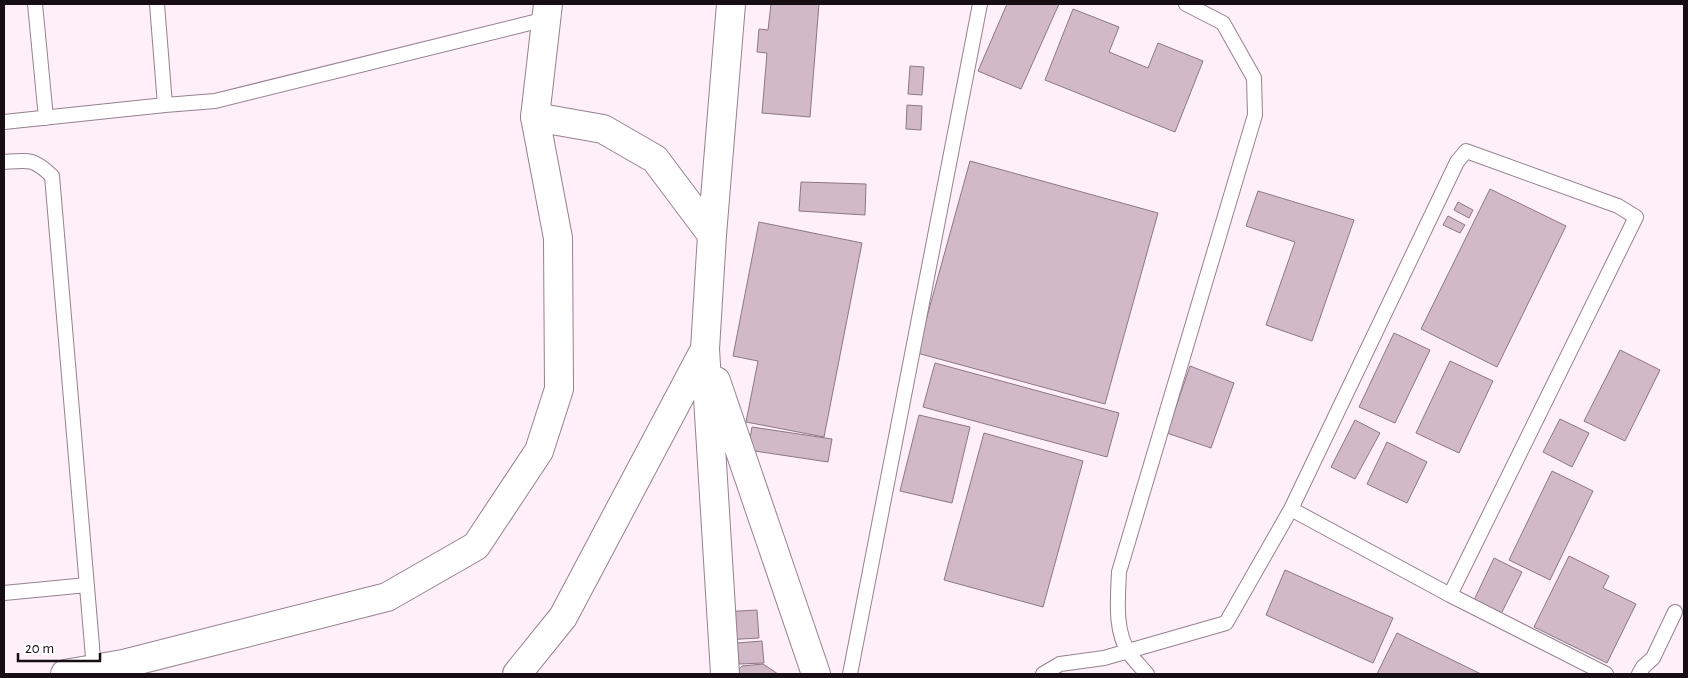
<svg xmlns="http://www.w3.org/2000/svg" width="1688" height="678" viewBox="0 0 1688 678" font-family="'Alegreya Sans',sans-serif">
  <rect width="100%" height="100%" fill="#feeff8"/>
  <path fill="#d1b9c8" stroke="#8e7785" d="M771,4H819L810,117L762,113L767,53L757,52L759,29L768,30Z
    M1007,4H1059L1021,89L978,71Z
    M1073,9L1119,27L1109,52L1148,68L1158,43L1203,61L1175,132L1045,80Z
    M910,66L924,67L922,95L908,94Z
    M907,105L922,106L921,130L906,129Z
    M970,161L1158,213L1105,404L917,353Z
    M801,182L866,184L865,215L799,211Z
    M1490,189L1566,226L1497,367L1421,329Z
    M1258,191L1354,220L1312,341L1266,325L1295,242L1246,226Z
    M1458,202L1473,210L1469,218L1454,210Z
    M1448,216L1465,225L1460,233L1443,225Z
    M759,222L862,243L824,437L746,422L758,361L733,356Z
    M1394,333L1430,350L1395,423L1359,407Z
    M1620,350L1660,370L1625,441L1584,421Z
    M1450,361L1493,381L1459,453L1416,433Z
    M935,363L1119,413L1107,457L923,407Z
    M1190,366L1234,383L1211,448L1167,433Z
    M919,415L970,427L952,503L900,491Z
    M1560,419L1589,433L1572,467L1543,452Z
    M1355,420L1380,433L1355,479L1331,467Z
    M752,427L832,439L828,462L748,450Z
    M984,433L1083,461L1043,607L944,580Z
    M1387,442L1427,462L1407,503L1367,484Z
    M1552,471L1593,491L1550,580L1509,560Z
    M1569,556L1609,576L1603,588L1636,604L1607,663L1534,627Z
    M1494,558L1522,572L1501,614L1474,600Z
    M1285,570L1393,618L1373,663L1266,615Z
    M757,610L759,638L724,640L721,612Z
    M1397,633L1481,674H1377Z
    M762,641L764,663L739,664L737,643Z
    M763,664L778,674H734L742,666Z"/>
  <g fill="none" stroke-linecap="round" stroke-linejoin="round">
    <g stroke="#97818f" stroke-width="16">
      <path id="service" d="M35,4L46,118
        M157,4L165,105
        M4,122L165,105L215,101L546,19
        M4,162C29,160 33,158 52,176L94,669
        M4,593L87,585
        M1450,595L1606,674
        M850,674L980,4
        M1043,674L1060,664L1104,658L1226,623L1291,509L1457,162L1466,151L1618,206L1636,217L1450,595L1291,509
        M1147,674C1141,667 1134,660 1129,653C1114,630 1118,598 1119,572L1255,115L1254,78L1223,23L1186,4
        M1639,674L1643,667L1653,658L1675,612"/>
    </g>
    <g stroke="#97818f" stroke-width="30">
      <path id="minor" d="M535,117L603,129L655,159L712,235
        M716,381L816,674
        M517,674L563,617L705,349
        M725,674L705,349L712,235L731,4"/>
    </g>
    <g stroke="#97818f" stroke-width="30">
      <path id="tertiary" d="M65,674L123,664L387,597L476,546L539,451L559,389L558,238L535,117L548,4"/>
    </g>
    <use href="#service" stroke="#fff" stroke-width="14"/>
    <use href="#minor" stroke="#fff" stroke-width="28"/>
    <use href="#tertiary" stroke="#fff" stroke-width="28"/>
  </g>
  <rect width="1688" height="678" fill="none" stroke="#160e13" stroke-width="10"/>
  <path d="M18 653v8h82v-8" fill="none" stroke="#160e13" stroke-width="2.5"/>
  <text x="25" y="653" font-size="15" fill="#160e13" stroke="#ffffff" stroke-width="4" paint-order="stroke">20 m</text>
</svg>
